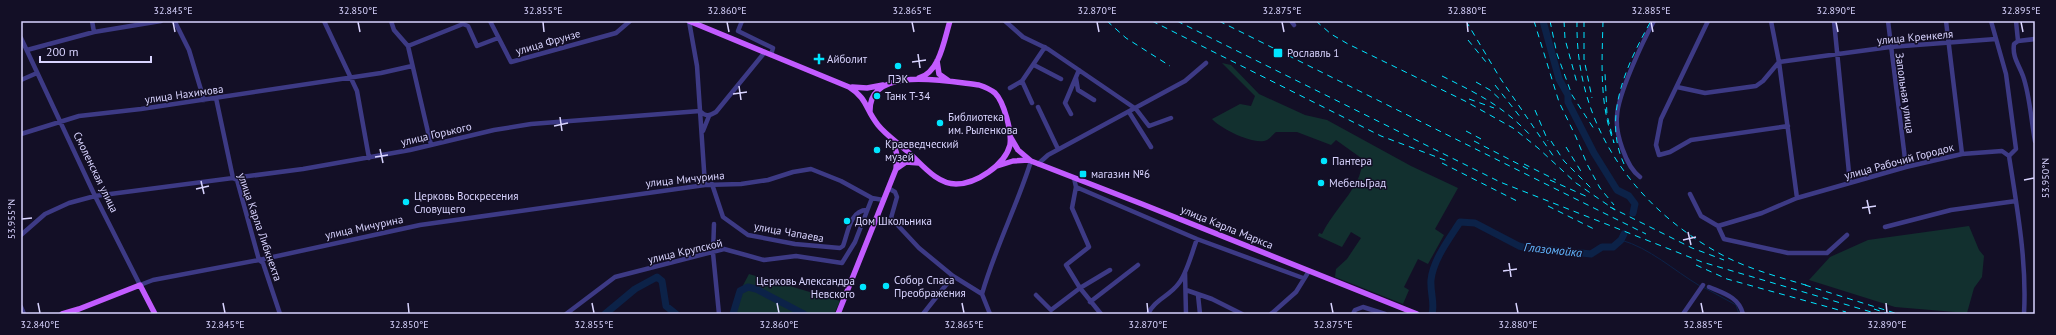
<svg xmlns="http://www.w3.org/2000/svg" width="2056" height="335" viewBox="0 0 2056 335" font-family="'PT Sans',sans-serif">
  <rect width="100%" height="100%" fill="#130f26"/>
  <path fill="#12302f" d="M1222,63L1231,65L1259,94L1305,115L1327,120L1411,166L1458,188L1435,229L1444,235L1428,264L1418,259L1404,287L1409,290L1403,304L1335,277L1336,269L1347,259L1361,238L1351,232L1342,247L1318,236L1319,233L1322,234C1331,215 1347,200 1357,181C1361,174 1361,166 1364,160L1336,140L1331,145L1297,132H1276C1273,134 1270,139 1267,140C1254,146 1220,128 1212,119L1240,104L1251,106L1255,96Z
    M1969,226L1979,250L1984,256L1982,277L1974,288L1967,313L1895,307L1809,280L1830,257L1868,240Z
    M749,274L840,301L834,314H733L740,291Z"/>
  <g fill="none" stroke-linecap="round" stroke-linejoin="round">
    <path stroke="#0c2248" stroke-width="1" d="M1621,240C1650,248 1673,270 1700,286
      M1703,287L1736,305L1739,314"/>
    <path stroke="#0c2248" stroke-width="7" d="M1543,21L1559,79L1568,95V102L1594,153L1617,190L1629,196L1635,204L1633,213
      M605,314L635,289L657,277L662,281L666,306L676,314
      M733,314L740,291L748,287L756,289L804,314
      M1432,314C1435,303 1430,292 1431,280C1433,260 1449,239 1460,222L1475,223L1519,246L1531,249H1543L1591,254L1602,247H1613L1621,240L1624,234"/>
    <path stroke="#3d3a85" stroke-width="4.5" d="M92,21L94,32
      M173,21L175,22L189,50L204,100
      M324,21L357,91L369,158
      M391,21L394,30L408,46L431,145
      M462,21L463,24L468,26L477,46L498,38
      M490,21L511,62L616,33L630,21
      M689,21L697,66L705,185
      M742,21L738,31L773,48L771,55
      M1005,21L1023,37L1048,49L1136,109L1149,126L1171,118
      M1291,21L1294,25
      M1708,21L1661,119L1656,145L1659,155L1670,152L1691,140L1788,126
      M1771,21L1779,62L1797,198
      M1834,21L1850,183
      M1888,21L1906,167
      M1946,21L1962,154
      M1991,21L2006,74L2016,149L2009,156
      M2016,21L2018,41L2014,44C2012,57 2019,65 2023,76C2030,96 2031,120 2035,141
      M21,38L95,196L140,285L153,280L259,260L420,225L705,185L741,184L768,180L793,172L811,169L841,181L872,198L883,200
      M2018,41L2035,39
      M408,46L463,24
      M27,50L94,32L161,21
      M1034,65L1061,79
      M1076,78L1078,90L1094,100
      M21,80L37,73
      M1677,87L1705,93L1756,86L1763,81L1779,62L1890,47L1996,39
      M1010,88L1022,81
      M216,98L233,178L237,180L259,260L263,263L280,314
      M1032,103L1022,81L1045,47
      M1038,107L1058,149
      M1129,112L1151,147
      M1071,114L1065,103L1079,70
      M703,131L709,116
      M21,134L79,116L141,109L381,73L412,66
      M1038,164L1048,155L1185,81L1206,63
      M1640,177C1626,167 1615,133 1617,116C1618,94 1643,41 1654,21
      M1074,178L1076,187L1072,208L1089,247L1066,265L1080,288L1101,314
      M712,184L723,217L748,235L795,244L840,248L843,246C848,233 850,210 867,210
      M1076,187L1197,239L1303,278
      M888,188L895,192L897,197L891,218L919,248L953,276L982,294L990,314
      M1690,194L1701,216L1718,226
      M714,224L713,253L719,314
      M1885,227L1951,210L2016,201
      M21,235L45,214L69,203L95,196L303,169L410,150L494,130L531,124L700,111C706,117 709,116 716,112L765,52
      M1847,235L1827,253H1788L1724,239L1718,226L1762,213L1797,198L1906,167L1962,154L2002,151L2009,156C2017,208 2027,261 2024,314
      M1185,272L1186,314
      M1709,287C1723,293 1739,297 1743,314
      M1186,290L1212,299L1242,314
      M982,294C995,248 1017,206 1031,161
      M1036,295L1051,310L1080,288L1110,270
      M1198,295L1200,314
      M1090,302L1138,265
      M21,307L24,314
      M566,314L615,277L724,249L764,260L796,256L842,263L855,242L872,198
      M923,314L953,276
      M1148,314C1154,300 1170,296 1179,283C1187,273 1192,252 1197,239
      M1271,314L1296,292L1309,271
      M1353,314L1355,310L1363,307L1385,314
      M1683,314L1703,285"/>
    <path stroke="#c25bff" stroke-width="5.5" d="M689,21L849,87C868,99 865,109 878,125C886,135 897,142 907,151C921,163 936,184 956,184C976,184 1005,165 1010,145C1012,132 1004,102 995,93C990,89 985,87 979,85C950,82 868,64 870,112
      M937,61L939,74L949,81
      M919,78C940,72 944,40 950,21
      M852,87L867,88L883,85
      M1011,138L1018,150L1031,161L1142,204L1417,314
      M997,166L1013,161L1029,160
      M896,169L906,162L919,163
      M62,314L79,309L140,285L155,314
      M838,314L896,169L897,155L893,141"/>
    <path stroke="#00e5ff" stroke-width="1" stroke-dasharray="6 5" stroke-linecap="butt" d="M1107,21L1126,38L1170,66
      M1152,21L1381,136L1450,162
      M1177,21L1500,182L1702,262L1878,314
      M1219,21L1646,234
      M1316,21L1331,34L1348,44L1465,101L1513,128L1538,148L1576,183L1615,210
      M1331,21L1332,22
      M1466,21L1500,78L1554,157
      M1534,21L1559,102L1576,137L1587,164L1600,188L1614,205
      M1550,21L1557,54L1572,95L1594,129
      M1564,21L1565,39L1577,83
      M1577,21C1575,126 1635,209 1726,257C1752,270 1782,278 1809,286
      M1584,21V59L1592,98
      M1603,21C1602,63 1599,103 1614,143L1607,115L1605,73
      M1468,40L1486,62
      M1442,76C1480,95 1503,106 1532,137
      M1476,82L1490,90L1502,101
      M1495,85L1521,118
      M1469,99L1494,108
      M1535,110L1548,141
      M1466,131L1483,140
      M1474,141L1528,169
      M1551,141L1564,161L1593,190
      M1566,147L1582,173
      M1442,163L1519,202
      M1524,164L1556,180
      M1624,164C1602,116 1627,64 1651,21
      M1550,180L1590,198
      M1548,206L1594,229
      M1610,207L1692,248L1724,260
      M1696,265L1727,279L1846,312
      M1805,285L1898,314
      M1874,309L1889,314"/>
  </g>
  <path fill="none" stroke="#d9d4ff" stroke-width="1.5" d="M173,22L175,32M358,22L360,32M543,22L544,32M727,22L729,32M912,22L914,32M1097,22L1099,32M1282,22L1284,32M1467,22L1468,32M1651,22L1653,32M1836,22L1838,32M2021,22L2023,32M918,54L920,68M912,62L926,60M739,86L741,100M733,94L747,92M560,117L562,131M554,126L568,123M380,149L383,163M375,157L388,155M2024,180L2034,178M201,181L204,194M196,189L209,186M1867,200L1870,214M1862,208L1876,206M22,219L32,218M1688,232L1691,245M1683,240L1696,237M1509,263L1511,277M1503,271L1517,269M38,303L40,313M223,303L225,313M408,303L409,313M592,303L594,313M777,303L779,313M962,303L964,313M1147,303L1148,313M1331,303L1333,313M1516,303L1518,313M1701,303L1703,313M1886,303L1887,313"/>
  <g fill="#00e5ff" stroke="#130f26" stroke-width="1.5">
    <rect x="1273" y="48" width="10" height="10" rx="2"/>
    <path d="M817 53h4v4h4v4h-4v4h-4v-4h-4v-4h4z"/>
    <circle cx="898" cy="66" r="4"/>
    <circle cx="877" cy="96" r="4"/>
    <circle cx="940" cy="123" r="4"/>
    <circle cx="877" cy="150" r="4"/>
    <circle cx="1324" cy="161" r="4"/>
    <rect x="1079" y="170" width="8" height="8" rx="2"/>
    <circle cx="1321" cy="183" r="4"/>
    <circle cx="406" cy="202" r="4"/>
    <circle cx="847" cy="221" r="4"/>
    <circle cx="886" cy="286" r="4"/>
    <circle cx="863" cy="287" r="4"/>
  </g>
  <g text-anchor="middle" stroke-width="3" stroke-linejoin="round" paint-order="stroke">
    <g font-size="11" fill="#d9d4ff" stroke="#130f26">
      <text transform="translate(1915 37) rotate(-5)" y="4">улица Кренкеля</text>
      <text transform="translate(548 42) rotate(-16)" y="4">улица Фрунзе</text>
      <text transform="translate(1905 93) rotate(82)" y="4">Запольная улица</text>
      <text transform="translate(184 94) rotate(-8)" y="4">улица Нахимова</text>
      <text transform="translate(436 134) rotate(-13)" y="4">улица Горького</text>
      <text transform="translate(1899 161) rotate(-15)" y="4">улица Рабочий Городок</text>
      <text transform="translate(96 172) rotate(64)" y="4">Смоленская улица</text>
      <text transform="translate(685 179) rotate(-6)" y="4">улица Мичурина</text>
      <text transform="translate(260 227) rotate(71)" y="4">улица Карла Либкнехта</text>
      <text transform="translate(364 227) rotate(-12)" y="4">улица Мичурина</text>
      <text transform="translate(1227 227) rotate(22)" y="4">улица Карла Маркса</text>
      <text transform="translate(789 232) rotate(10)" y="4">улица Чапаева</text>
      <text transform="translate(685 251) rotate(-13)" y="4">улица Крупской</text>
    </g>
    <g font-size="11" fill="#d9d4ff" stroke="#130f26" text-anchor="start">
      <text x="1287" y="57">Рославль 1</text>
      <text x="827" y="63">Айболит</text>
      <text x="898" y="83" text-anchor="middle">ПЭК</text>
      <text x="885" y="100">Танк Т-34</text>
      <text x="948" y="121">Библиотека<tspan x="948" dy="13">им. Рыленкова</tspan></text>
      <text x="885" y="148">Краеведческий<tspan x="885" dy="13">музей</tspan></text>
      <text x="1332" y="165">Пантера</text>
      <text x="1091" y="178">магазин №6</text>
      <text x="1329" y="187">МебельГрад</text>
      <text x="414" y="200">Церковь Воскресения<tspan x="414" dy="13">Словущего</tspan></text>
      <text x="855" y="225">Дом Школьника</text>
      <text x="894" y="284">Собор Спаса<tspan x="894" dy="13">Преображения</tspan></text>
      <text x="855" y="285" text-anchor="end">Церковь Александра<tspan x="855" dy="13">Невского</tspan></text>
    </g>
    <g font-size="12" font-style="italic" fill="#62b6ff" stroke="#130f26">
      <text transform="translate(1553 250) rotate(6)" y="4">Глазомойка</text>
    </g>
  </g>
  <rect width="2056" height="335" fill="none" stroke="#130f26" stroke-width="44"/>
  <path d="M40 56v6h111v-6" fill="none" stroke="#d9d4ff" stroke-width="2"/>
  <text x="46" y="56" font-size="12" fill="#d9d4ff" stroke="#130f26" stroke-width="3" paint-order="stroke">200 m</text>
  <rect x="22" y="22" width="2012" height="291" fill="none" stroke="#d9d4ff" stroke-width="1.5"/>
  <g font-size="10" text-anchor="middle" fill="#d9d4ff">
    <text x="173" y="14">32.845°E</text>
    <text x="358" y="14">32.850°E</text>
    <text x="543" y="14">32.855°E</text>
    <text x="727" y="14">32.860°E</text>
    <text x="912" y="14">32.865°E</text>
    <text x="1097" y="14">32.870°E</text>
    <text x="1282" y="14">32.875°E</text>
    <text x="1467" y="14">32.880°E</text>
    <text x="1651" y="14">32.885°E</text>
    <text x="1836" y="14">32.890°E</text>
    <text x="2021" y="14">32.895°E</text>
    <text transform="translate(2045 178) rotate(-90)" y="4">53.950°N</text>
    <text transform="translate(11 219) rotate(-90)" y="4">53.955°N</text>
    <text x="40" y="328">32.840°E</text>
    <text x="225" y="328">32.845°E</text>
    <text x="409" y="328">32.850°E</text>
    <text x="594" y="328">32.855°E</text>
    <text x="779" y="328">32.860°E</text>
    <text x="964" y="328">32.865°E</text>
    <text x="1148" y="328">32.870°E</text>
    <text x="1333" y="328">32.875°E</text>
    <text x="1518" y="328">32.880°E</text>
    <text x="1703" y="328">32.885°E</text>
    <text x="1887" y="328">32.890°E</text>
  </g>
</svg>
